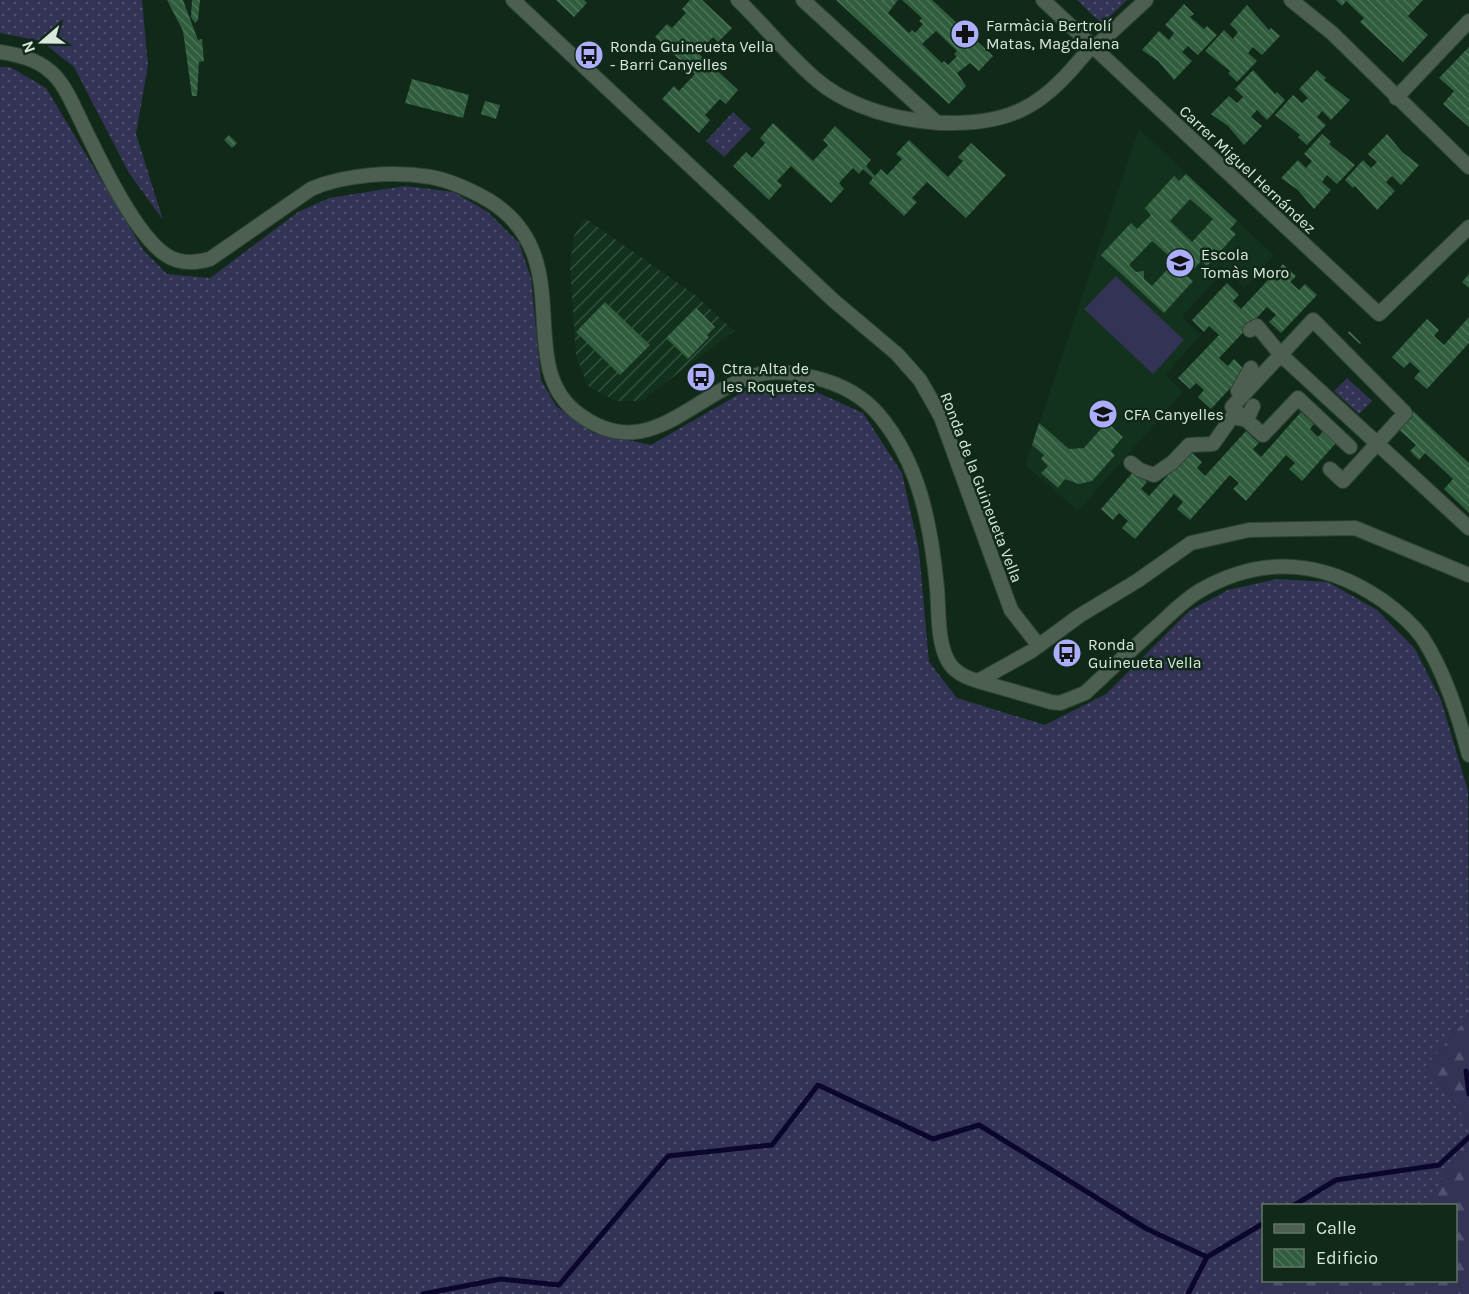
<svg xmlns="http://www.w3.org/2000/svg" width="1469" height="1294" viewBox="0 0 1469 1294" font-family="Karla,sans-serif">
  <defs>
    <pattern id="industrial-furrows" width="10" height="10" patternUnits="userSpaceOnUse" patternTransform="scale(1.5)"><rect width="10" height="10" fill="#13321d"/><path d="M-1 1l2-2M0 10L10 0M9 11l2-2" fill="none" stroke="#35503d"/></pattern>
    <pattern id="grass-dots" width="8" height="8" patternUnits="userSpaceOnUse" patternTransform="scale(1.5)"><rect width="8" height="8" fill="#323355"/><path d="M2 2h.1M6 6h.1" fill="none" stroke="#4f516d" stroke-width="1.8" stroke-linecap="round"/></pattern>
    <pattern id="forest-firs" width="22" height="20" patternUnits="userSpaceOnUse" patternTransform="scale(1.5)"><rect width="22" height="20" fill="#323355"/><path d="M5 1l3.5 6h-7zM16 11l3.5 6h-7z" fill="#4f516d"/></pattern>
    <pattern id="building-back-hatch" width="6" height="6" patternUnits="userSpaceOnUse" patternTransform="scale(1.5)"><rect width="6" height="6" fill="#2f5d3d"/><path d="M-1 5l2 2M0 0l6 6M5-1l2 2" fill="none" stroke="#4d7458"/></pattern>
  </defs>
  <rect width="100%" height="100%" fill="#112918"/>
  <path fill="#13321d" d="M1139,129L1274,255L1245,288L1225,270L1182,317L1201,335L1165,375L1183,392L1078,511L1025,465Z"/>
  <path fill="url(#industrial-furrows)" d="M585,218L695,295L734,331L641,401H616L588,386L576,356L570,266L574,236Z"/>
  <path fill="url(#grass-dots)" d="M0,0H142L148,65L136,134L163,220L129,173L74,67L41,41L0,33Z
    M1077,0H1127L1102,24Z
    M0,67H10L46,88L144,251L167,274L210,278L298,212L329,198L405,186L454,192L488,212L519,243L531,278L541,380L556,406L593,433L651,445L748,389L799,384L863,413L902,473L919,550L929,662L957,698L1045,725L1106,694L1189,611L1228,590L1277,579L1328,582L1377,610L1415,649L1441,700L1468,791L1469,1016L1426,1066L1469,1123V1135L1427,1205L1264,1206V1280L1268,1281L1255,1294H0Z
    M733,112L751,129L724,157L706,141Z
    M1347,378L1372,401L1359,414L1334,391Z"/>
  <path fill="url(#forest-firs)" d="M1469,1016V1123L1426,1066Z
    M1469,1135V1294H1255L1268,1281L1456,1280V1206L1427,1205Z"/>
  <path fill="#323355" d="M1116,276L1184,340L1153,374L1084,309Z"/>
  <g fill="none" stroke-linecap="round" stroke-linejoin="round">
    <path stroke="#0b062c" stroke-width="5" d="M1466,1071L1469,1094
      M1293,1206L1336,1180L1439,1165L1469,1137
      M216,1294H222
      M423,1294L501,1279L559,1285L668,1156L772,1145L818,1085L933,1139L979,1125L1147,1229L1207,1257L1264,1223
      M1188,1294L1207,1257"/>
  </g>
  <path fill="url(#building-back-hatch)" fill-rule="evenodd" d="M167,0H183L198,40L202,39L204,61L199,62L197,96H192L183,31Z
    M192,0H200L198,20L195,23L191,17Z
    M556,0H584L587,3L574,17Z
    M690,0H702L732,28L718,42L713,37L698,53L738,90L726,104L720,99L705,115L710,120L699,133L662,99L674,86L679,91L695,74L655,37L667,24L672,28L686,13L682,9Z
    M836,0H898L888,13L909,33L912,30L915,33L923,24L919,21L922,18L902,0H932L993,56L979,71L970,63L957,73L966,86L949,104ZM936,31L957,51L954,54L957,56L948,65L944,61L942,63L922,44Z
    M1336,0H1423L1408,16L1428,35L1403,62L1360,22L1364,18L1346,1L1342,6Z
    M1184,4L1194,14L1190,17L1204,29L1207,26L1217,35L1198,55L1188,46L1182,52L1192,61L1174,80L1158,61L1142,50L1159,31L1169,40L1174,33L1165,25Z
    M1247,5L1269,30L1271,28L1280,36L1262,55L1253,47L1248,53L1257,61L1237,82L1228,73L1230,71L1205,51L1224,30L1233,39L1238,32L1230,24Z
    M1469,47V127L1443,104L1454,91L1439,78Z
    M1253,70L1275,94L1277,92L1285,100L1267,120L1257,110L1251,117L1262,126L1244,145L1228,126L1211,114L1229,96L1237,103L1243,97L1235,89Z
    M1317,70L1326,78L1324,80L1350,100L1331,120L1322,111L1317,117L1326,125L1307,145L1298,137L1300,135L1275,115L1293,95L1302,103L1308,98L1299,89Z
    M412,79L469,95L463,118L405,103Z
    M485,101L500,105L496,119L481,114Z
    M773,123L813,161L828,145L823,140L835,126L871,160L866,166L875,176L881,169L887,175L902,159L896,154L909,140L948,177L963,161L958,157L971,143L1006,175L966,218L927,182L912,198L917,202L904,216L869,183L873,178L863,169L859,174L853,168L839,183L844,189L831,203L791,166L777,181L782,185L769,200L733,166L746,152L752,158L765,143L760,138Z
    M1322,134L1331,142L1329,144L1355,165L1337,184L1327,175L1322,182L1331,190L1314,209L1298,190L1281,178L1298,160L1306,168L1312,161L1304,154Z
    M1387,134L1402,152L1419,165L1401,185L1392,176L1386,182L1395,191L1377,210L1355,186L1353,188L1345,180L1363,160L1371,168L1377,162L1368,154Z
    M229,135L237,143L232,148L224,140Z
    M1186,174L1237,221L1230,229L1236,234L1207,266L1201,261L1187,276L1193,281L1164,313L1101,255L1131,223L1137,229L1151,215L1145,208L1174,176L1179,181ZM1190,199L1213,219L1192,242L1170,221ZM1152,241L1175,261L1152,286L1144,279V271L1136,272L1129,265Z
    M1283,264L1296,276L1290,282L1299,290L1305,284L1317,295L1281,333L1269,322L1276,315L1267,307L1219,358L1228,366L1234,359L1246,371L1211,409L1198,397L1204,390L1196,383L1190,389L1178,378L1219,335L1209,326L1204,332L1192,320L1227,283L1239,295L1233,301L1241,309Z
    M1469,274V288L1462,282Z
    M605,302L650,345L620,375L576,332Z
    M696,308L715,327L707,335L709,337L688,359L666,338Z
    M1469,317V343L1427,389L1414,378L1420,371L1410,362L1404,368L1392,357L1427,319L1439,330L1434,336L1444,345Z
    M1349,331L1361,343L1360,344L1348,333Z
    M1413,411L1469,463V513L1444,489L1453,479L1425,453L1419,460L1410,451L1416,445L1397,428Z
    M1301,412L1314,424L1310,429L1318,437L1323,431L1336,443L1302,481L1289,469L1295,463L1286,455L1246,501L1233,489L1239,483L1230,475L1190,520L1177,509L1183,502L1174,494L1135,539L1122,528L1128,521L1119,513L1113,520L1101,509L1134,471L1147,482L1141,489L1149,496L1190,451L1202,462L1197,468L1205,476L1246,431L1259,443L1253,449L1261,457Z
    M1107,422L1123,437L1111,451L1115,455L1092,481L1079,484L1065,479L1058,488L1041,473L1048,466L1041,459L1044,455L1032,445L1039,423L1069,449L1084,448Z"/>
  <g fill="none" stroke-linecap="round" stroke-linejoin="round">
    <g stroke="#2d4433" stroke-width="16">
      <path id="street" d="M513,0L833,300L897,354L920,380L941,417L1011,610L1039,646
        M738,0C765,26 789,57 818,81C865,121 967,137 1023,109C1050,96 1071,71 1090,48H1094L1146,0
        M803,0L935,121
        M1043,0L1379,314L1469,227
        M1291,0L1332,33L1469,167
        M0,52C18,55 37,59 51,72C64,83 72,103 80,119C97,154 134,234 166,255C179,264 196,263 210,259L311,189C345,174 394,171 431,177C452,181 471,190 490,201C580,258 513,362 576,412C646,467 690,396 753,376C774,369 795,373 816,378C840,384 863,396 879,415C920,464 931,526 937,588C939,611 937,641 948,661C954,672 967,678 978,681L1030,652L1079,616L1137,581L1191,543L1249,530L1355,528L1469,575
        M1396,98L1469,21
        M1250,330L1257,326L1281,355L1469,528
        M1241,394L1238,391L1251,368
        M1131,463L1140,470L1154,475L1173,462L1189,445L1213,444L1232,417L1247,420L1253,406
        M1330,469L1343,481L1405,413L1313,320L1232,407L1263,435L1298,398L1350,447
        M978,681L1051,702L1060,703L1085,693C1108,672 1130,651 1152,631C1168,617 1183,600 1201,590C1263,555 1324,560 1382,600C1396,610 1411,622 1422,637C1445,672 1458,715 1469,755"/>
    </g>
    <use href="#street" stroke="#4c5f50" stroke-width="14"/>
  </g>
  <defs>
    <g id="pharmacy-disc" transform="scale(1.5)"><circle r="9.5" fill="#abaffb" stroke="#112918"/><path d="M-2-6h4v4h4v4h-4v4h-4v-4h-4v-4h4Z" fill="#111"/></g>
    <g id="bus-disc" transform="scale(1.5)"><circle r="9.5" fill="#abaffb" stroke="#112918"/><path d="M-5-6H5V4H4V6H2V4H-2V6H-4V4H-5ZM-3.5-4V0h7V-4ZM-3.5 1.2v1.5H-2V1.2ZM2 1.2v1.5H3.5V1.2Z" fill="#111"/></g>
    <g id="school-disc" transform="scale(1.5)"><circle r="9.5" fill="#abaffb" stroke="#112918"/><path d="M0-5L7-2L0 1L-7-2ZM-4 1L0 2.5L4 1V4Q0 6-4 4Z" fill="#111"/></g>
  </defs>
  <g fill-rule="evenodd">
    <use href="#pharmacy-disc" x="965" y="34"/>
    <use href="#bus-disc" x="589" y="55"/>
    <use href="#school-disc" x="1180" y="263"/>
    <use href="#bus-disc" x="701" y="377"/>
    <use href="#school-disc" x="1103" y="414"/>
    <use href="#bus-disc" x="1067" y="653"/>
  </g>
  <g text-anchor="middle" stroke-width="5" stroke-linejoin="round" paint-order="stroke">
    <g font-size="16" fill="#d9e7dc" stroke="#112918" text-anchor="start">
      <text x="986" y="31">Farmàcia Bertrolí<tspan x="986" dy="18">Matas, Magdalena</tspan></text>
      <text x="610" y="52">Ronda Guineueta Vella<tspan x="610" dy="18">- Barri Canyelles</tspan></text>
      <text x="1201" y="260">Escola<tspan x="1201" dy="18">Tomàs Moro</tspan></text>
      <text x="722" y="374">Ctra. Alta de<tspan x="722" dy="18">les Roquetes</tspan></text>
      <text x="1124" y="420">CFA Canyelles</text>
      <text x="1088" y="650">Ronda<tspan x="1088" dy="18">Guineueta Vella</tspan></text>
    </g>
    <g font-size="16" fill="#d9e7dc" stroke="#112918">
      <text transform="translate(1248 169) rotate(43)" y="6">Carrer Miguel Hernández</text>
      <text transform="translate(982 487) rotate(69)" y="6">Ronda de la Guineueta Vella</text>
    </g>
  </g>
  <rect x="1262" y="1204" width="195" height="78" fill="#112918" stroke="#617566" stroke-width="1.5"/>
  <rect x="1274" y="1224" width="30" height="9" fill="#4c5f50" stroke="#617566" stroke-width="1.5"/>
  <text x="1316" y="1234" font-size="18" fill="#d9e7dc">Calle</text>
  <rect x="1274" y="1249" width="30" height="18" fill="url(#building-back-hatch)" stroke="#617566" stroke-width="1.5"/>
  <text x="1316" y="1264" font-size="18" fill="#d9e7dc">Edificio</text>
  <g transform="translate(42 42) rotate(250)" stroke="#112918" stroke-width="4.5" paint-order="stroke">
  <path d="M0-4.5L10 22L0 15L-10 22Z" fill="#d9e7dc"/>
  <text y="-9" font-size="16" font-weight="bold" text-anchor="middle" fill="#d9e7dc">N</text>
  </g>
</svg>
